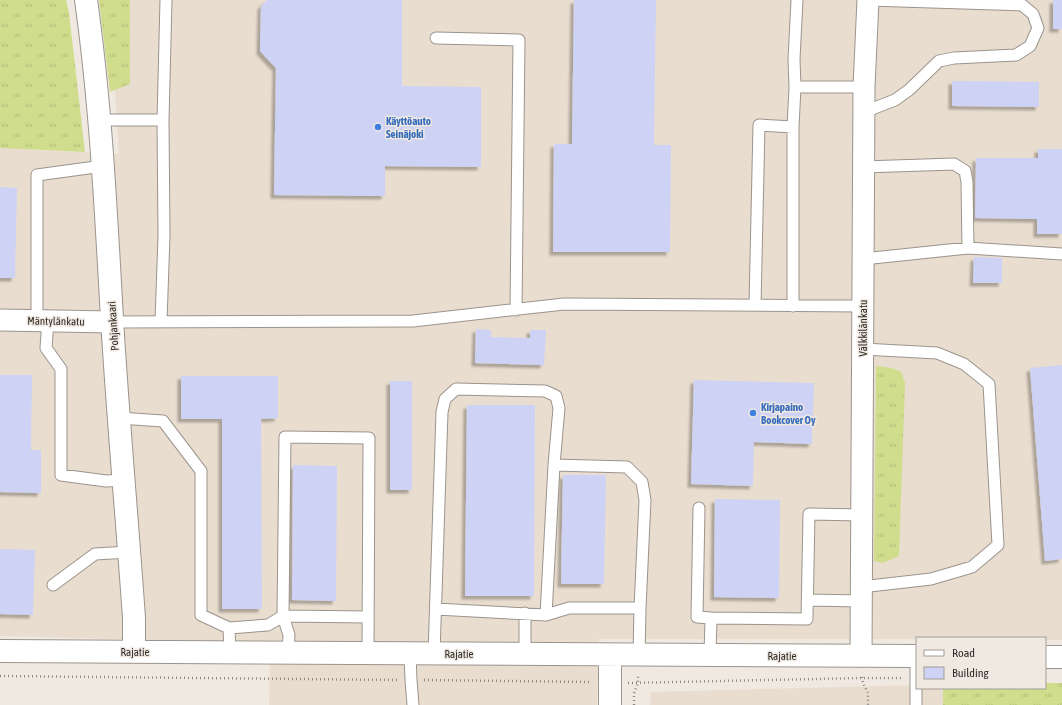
<svg xmlns="http://www.w3.org/2000/svg" width="1062" height="705" viewBox="0 0 1062 705" font-family="'Asap Condensed',sans-serif">
  <defs>
    <pattern id="grass-tufts" width="24" height="20" patternUnits="userSpaceOnUse"><rect width="24" height="20" fill="#cfdd8c"/><path d="M3 7l-1-3M5 7V3M7 7l1-3M15 17l-1-3M17 17v-4M19 17l1-3" fill="none" stroke="#b2be79"/></pattern>
    <filter id="shadow"><feDropShadow dx="-3.5" dy="3.5" stdDeviation="1" flood-color="#0004"/></filter>
  </defs>
  <rect width="100%" height="100%" fill="#f0e9e1"/>
  <path fill="#e9ddcf" d="M109,0H1062V640H1045V638H917V639H599L597,705H269L270,643L0,636V148L119,154Z
    M917,685V688H943V705H650L651,692Z"/>
  <path fill="url(#grass-tufts)" d="M0,0H66L69,13L85,152L0,148Z
    M99,0H130V84L110,92Z
    M876,366L892,368L901,372L905,383L899,556L883,563L874,561Z
    M1045,683H1062V705H943V688H1045Z"/>
  <path fill="#ced2f5" filter="url(#shadow)" d="M267,0H402V86L481,87V167L385,166V196L274,195L276,68L260,51L261,6Z
    M574,0H656L654,145H671L670,252H553L554,144H572Z
    M1053,0H1062V29H1053Z
    M952,81L1039,82V107L952,106Z
    M1038,149H1062V234H1037V219L975,218L976,158H1038Z
    M0,187L17,188L15,278H0Z
    M974,257L1002,258V283H973Z
    M476,329L491,330V337L530,338V330H546L544,365L475,363Z
    M1062,365V559L1045,561L1030,368Z
    M0,375H32L31,450H41V493L0,492Z
    M181,376H278V418L261,419L262,609H222V419H181Z
    M694,380L814,383L812,444L754,442L753,486L691,484Z
    M390,381H412V490H390Z
    M467,405H535L534,596H465Z
    M293,465L337,466L336,601L292,600Z
    M563,475H606L604,584H561Z
    M715,499L780,500L779,598L714,597Z
    M0,549L35,550L33,615L0,614Z"/>
  <g fill="none" stroke-linecap="round" stroke-linejoin="round">
    <g stroke="#9b948d" stroke-width="13">
      <path id="lane" d="M797,0L794,59L795,87H864
        M436,38L519,40L516,310
        M864,112L895,100L909,90L939,61L954,58L1016,55L1030,46L1038,28L1033,14L1022,5L868,0
        M100,120H163L166,0
        M793,127L795,87
        M863,167L954,164L965,171L967,182L968,248
        M863,259L968,248L1062,254
        M755,305L759,125L793,127V306
        M37,321V175L103,166
        M48,321L46,348L61,369V475L106,481L124,480
        M161,321L164,236L163,120
        M112,322L413,321L564,304L863,306
        M119,418L163,421L201,471V615L229,628L230,653
        M699,508L697,617L711,618
        M53,585L95,554L129,552
        M861,587L931,579L972,567L998,545L989,384L964,364L937,353L863,349
        M808,600L861,601
        M436,609L546,615L569,608H640
        M525,613V654
        M546,615L554,465L627,467L642,482L645,500L640,608L639,655
        M229,628L268,625L283,616L368,617
        M288,653L289,635L283,616L285,437L369,438L368,653
        M410,654L411,680L413,705
        M434,654L442,412L445,399L456,389L545,391L556,396L559,408L554,465
        M710,655L711,618L807,619L809,514L862,515
        M916,705V656"/>
    </g>
    <g stroke="#9b948d" stroke-width="23">
      <path id="street" d="M0,320L112,322
        M861,656L864,87L868,0"/>
    </g>
    <g stroke="#9b948d" stroke-width="24">
      <path id="secondary" d="M86,0C101,106 106,213 112,319C118,419 127,518 134,618V652
        M0,651L917,656
        M1045,657H1062
        M610,705V655"/>
    </g>
    <path stroke="#8e8984" stroke-width="2.5" stroke-dasharray="1 3" stroke-linecap="butt" d="M0,676L397,680
      M862,677L863,683L868,693V705
      M424,680L591,682
      M628,683L862,678H903
      M634,705V693L638,683V674"/>
    <use href="#lane" stroke="#fff" stroke-width="11"/>
    <use href="#street" stroke="#fff" stroke-width="21"/>
    <use href="#secondary" stroke="#fff" stroke-width="22"/>
  </g>
  <g fill="#3f7fe0" stroke="#f0e9e1" stroke-width="1.5">
    <circle cx="378" cy="127" r="4"/>
    <circle cx="753" cy="413" r="4"/>
  </g>
  <g text-anchor="middle" stroke-width="3" stroke-linejoin="round" paint-order="stroke">
    <g font-size="11" font-weight="bold" fill="#366cbe" stroke="#f0e9e1" text-anchor="start">
      <text x="386" y="125">Käyttöauto<tspan x="386" dy="13">Seinäjoki</tspan></text>
      <text x="761" y="411">Kirjapaino<tspan x="761" dy="13">Bookcover Oy</tspan></text>
    </g>
    <g font-size="11" fill="#2e2b28" stroke="#f0e9e1">
      <text transform="translate(56 321) rotate(1)" y="4">Mäntylänkatu</text>
      <text transform="translate(113 326) rotate(-94)" y="4">Pohjankaari</text>
      <text transform="translate(863 328) rotate(-90)" y="4">Välkkilänkatu</text>
      <text x="135" y="656">Rajatie</text>
      <text x="459" y="658">Rajatie</text>
      <text x="782" y="660">Rajatie</text>
    </g>
  </g>
  <rect x="916" y="637" width="130" height="52" fill="#f0e9e1" stroke="#a29d97"/>
  <rect x="924" y="650" width="20" height="6" fill="#ffffff" stroke="#a29d97"/>
  <text x="952" y="657" font-size="12" fill="#2e2b28">Road</text>
  <rect x="924" y="667" width="20" height="12" fill="#ced2f5" stroke="#a29d97"/>
  <text x="952" y="677" font-size="12" fill="#2e2b28">Building</text>
</svg>
